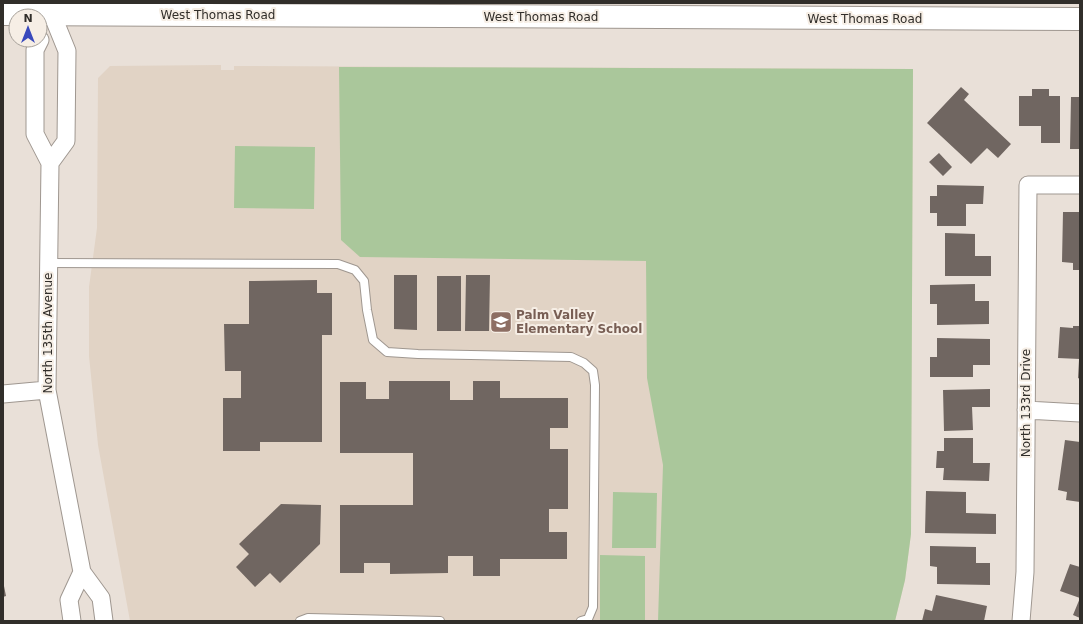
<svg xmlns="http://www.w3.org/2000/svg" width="1083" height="624" viewBox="0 0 1083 624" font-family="'DejaVu Sans',sans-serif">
  <rect width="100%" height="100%" fill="#e9e0d8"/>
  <path fill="#e1d3c5" d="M221,65V70H234V66L913,69L911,534L905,580L895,621H130L98,445L89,356V287L97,228L98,78L110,66Z"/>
  <path fill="#aac79b" d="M339,67L913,69L911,534L905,580L895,621H658L663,465L647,378L646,261L360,257L341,240Z
    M235,146L315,147L314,209L234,208Z
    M613,492L657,493L656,548H612Z
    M600,555L645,556V621H600Z"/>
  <path fill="#706661" d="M961,87L969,94L964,100L1011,144L998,158L987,148L971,164L927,123Z
    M1032,89H1049V96H1060V143H1041V126H1019V96H1032Z
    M1071,97H1080V149H1070Z
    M939,153L952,167L943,176L929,162Z
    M937,185L984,186L983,204H966V226H937V213H930V196H937Z
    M1063,212H1080V270H1073V263L1062,262Z
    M945,233L975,234V256H991V276H945Z
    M394,275H417V330L394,329Z
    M466,275H490L489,331H465Z
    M437,276H461V331H437Z
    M317,280V293H332V335H322V442H260V451H223V398H241V371H225L224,324H249V281Z
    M975,284V301H989V324L937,325V304H930V285Z
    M1073,326H1080V359L1058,358L1060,327L1073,328Z
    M937,338L990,339V365H973V377H930V357H937Z
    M1079,360H1080V379L1078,378Z
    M389,381H450V400H473V381H500V398H568V428H550V449H568V509H549V532H567V559H500V576H473V556H448V573L390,574V563H364V573H340V505H413V453H340V382H366V399H389Z
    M990,389V407H972L973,430L944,431L943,390Z
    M944,438H973V463H990L989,481L943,480L944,468H936L937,451H944Z
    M1065,440L1080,442V502L1066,500L1067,492L1058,490Z
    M926,491L966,492V513L996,514V534L925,533Z
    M281,504L321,505L320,544L280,583L270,573L255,587L236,567L249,554L239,544Z
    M930,546L976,547V563H990V585L937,584V567L930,566Z
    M1070,564L1080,567V618L1073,615L1080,598L1060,591Z
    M3,581L6,596L3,597Z
    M936,595L987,606L984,621H922L925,609L932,611Z"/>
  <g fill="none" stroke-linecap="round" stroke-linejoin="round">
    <g stroke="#9f9790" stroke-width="10">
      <path id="service" d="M48,263L338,264L355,270L364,281L367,310L373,340L387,352L418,354L571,357L584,363L593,371L595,385L593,607L588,619L581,621
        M300,621L308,618L440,621"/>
    </g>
    <g stroke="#9f9790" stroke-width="19">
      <path id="minor" d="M40,40L35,50V134L50,163L47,390L82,572L101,598L104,621
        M50,163L66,141L67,51L52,14
        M3,394L47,390
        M1026,410L1080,413
        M72,621L69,600L82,572
        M1021,621L1025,572L1028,185H1080"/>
    </g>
    <g stroke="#9f9790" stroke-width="24">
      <path id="secondary" d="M3,14L1080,19"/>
    </g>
    <use href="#service" stroke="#fff" stroke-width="8"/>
    <use href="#minor" stroke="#fff" stroke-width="17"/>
    <use href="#secondary" stroke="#fff" stroke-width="22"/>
  </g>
  <defs>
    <g id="school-square" transform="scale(1.15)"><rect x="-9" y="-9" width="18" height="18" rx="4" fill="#8d6e63" stroke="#f6eee5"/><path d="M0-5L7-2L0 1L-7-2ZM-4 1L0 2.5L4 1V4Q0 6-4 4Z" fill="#fff"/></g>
  </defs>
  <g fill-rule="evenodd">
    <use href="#school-square" x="501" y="322"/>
  </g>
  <g text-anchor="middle" stroke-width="4" stroke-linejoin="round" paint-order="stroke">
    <g font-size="12" fill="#312e2a" stroke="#f6eee5">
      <text x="218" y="19">West Thomas Road</text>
      <text x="541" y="21">West Thomas Road</text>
      <text x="865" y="23">West Thomas Road</text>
      <text transform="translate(48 333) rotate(-90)" y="4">North 135th Avenue</text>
      <text transform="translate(1026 403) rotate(-90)" y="4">North 133rd Drive</text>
    </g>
    <g font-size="12" font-weight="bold" fill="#785e54" stroke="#f6eee5" text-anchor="start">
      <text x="516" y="319">Palm Valley<tspan x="516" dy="14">Elementary School</tspan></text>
    </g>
  </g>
  <rect width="1083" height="624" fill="none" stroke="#312e2a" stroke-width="8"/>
  <g transform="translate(28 28)"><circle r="19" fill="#f6eee5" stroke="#a7a19a"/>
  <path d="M0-3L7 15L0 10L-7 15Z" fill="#3949bc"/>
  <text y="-6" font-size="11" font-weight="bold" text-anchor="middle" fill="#312e2a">N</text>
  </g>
</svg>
